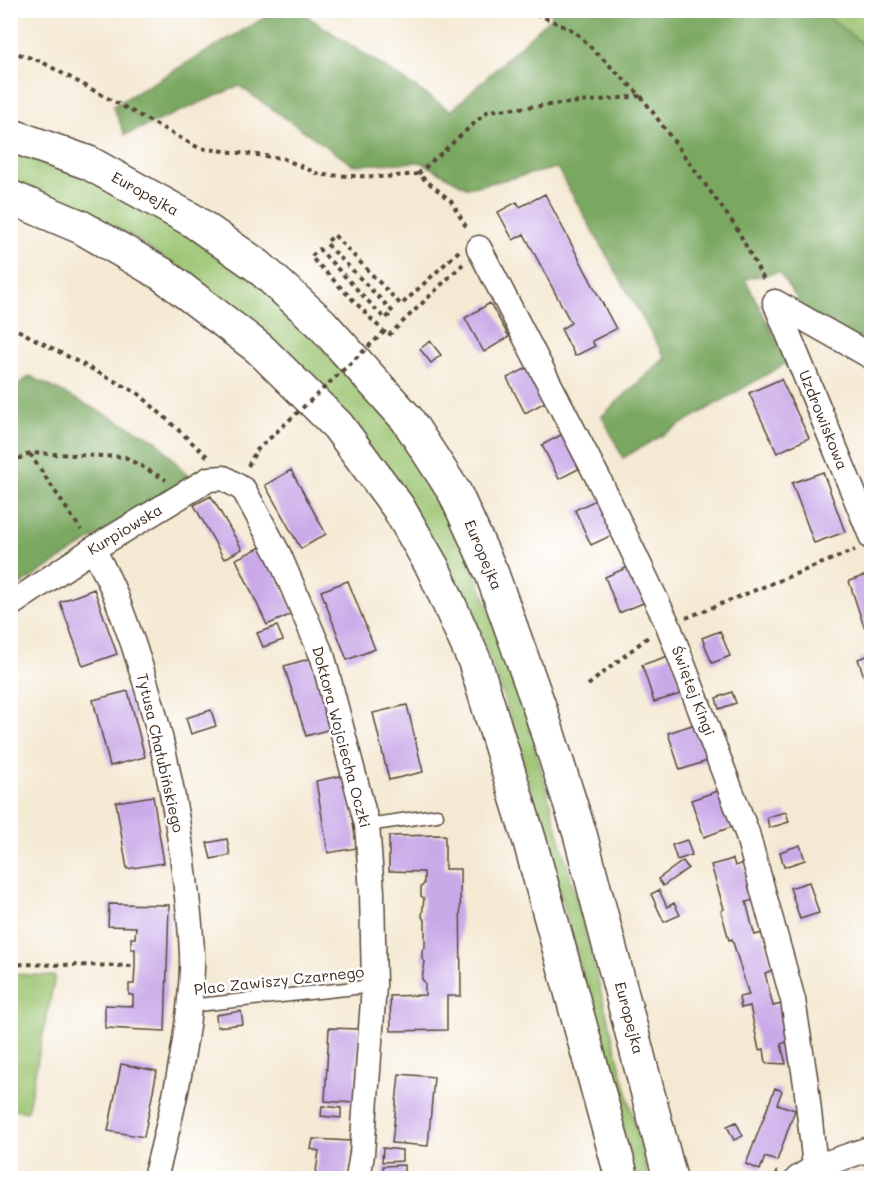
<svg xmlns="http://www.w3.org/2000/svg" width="882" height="1189" viewBox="0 0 882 1189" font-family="Mali,sans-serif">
  <rect width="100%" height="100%" fill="#fff"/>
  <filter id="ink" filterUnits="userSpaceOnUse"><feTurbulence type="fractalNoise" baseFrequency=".0167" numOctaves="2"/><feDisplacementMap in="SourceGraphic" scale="12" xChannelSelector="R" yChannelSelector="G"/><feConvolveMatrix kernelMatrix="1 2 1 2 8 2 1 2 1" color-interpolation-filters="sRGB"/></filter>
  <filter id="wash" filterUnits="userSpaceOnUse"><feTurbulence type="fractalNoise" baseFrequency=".008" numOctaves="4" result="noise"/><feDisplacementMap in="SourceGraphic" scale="24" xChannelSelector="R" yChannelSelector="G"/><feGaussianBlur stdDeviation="1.35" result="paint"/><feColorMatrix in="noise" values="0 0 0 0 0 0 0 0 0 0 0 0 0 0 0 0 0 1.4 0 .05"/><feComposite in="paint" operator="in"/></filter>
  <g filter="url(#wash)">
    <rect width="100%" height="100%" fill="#f4e9d3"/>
    <path fill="#99c26d" stroke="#6a7646" stroke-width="1.5" d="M820,11H864L871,16V50Z
      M10,150L93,181L192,236L278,299L386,418L413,455L442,503L469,556L520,693L586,934L649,1178H636L573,938L514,729L499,682L474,618L445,557L257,328L210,289L131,236L92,215L11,181Z
      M11,974L55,976L27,1112L11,1108Z"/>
    <path fill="#7aa860" stroke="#5a693f" stroke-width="1.5" d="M276,11H299L451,111L551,17V11H820L871,50V347L808,316L779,272L745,279L788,362L623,458L602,416L665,358L557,168L468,188L421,162L353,165L239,86L125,135L113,106Z
      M30,376L156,440L189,477L11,591V390Z"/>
    <g id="blocks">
      <path fill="#c9a9e8" d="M545,194L616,329L592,341L595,346L575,356L561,329L571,323L524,234L513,240L498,212L517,202L520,207Z
        M490,303L509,337L484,352L465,318Z
        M430,341L441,355L431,363L420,349Z
        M533,365L551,399L525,413L507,378Z
        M781,379L809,438L777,453L749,393Z
        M568,431L586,465L559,479L542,445Z
        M291,470L326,534L301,549L265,485Z
        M823,472L845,532L814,543L792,483Z
        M211,496L242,549L224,559L194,505Z
        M602,497L619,532L591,545L575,510Z
        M263,546L294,613L267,625L236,559Z
        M633,565L648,601L619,613L605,577Z
        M872,573V624L864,627L849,581Z
        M348,581L375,649L347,660L321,591Z
        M94,589L117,654L83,666L60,602Z
        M277,626L283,640L263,647L257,633Z
        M720,631L730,656L712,663L702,638Z
        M872,654V697H871L858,659Z
        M671,655L684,693L654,702L642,665Z
        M312,658L334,728L306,736L284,666Z
        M128,691L145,757L110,766L93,700Z
        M732,692L736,703L719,709L716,698Z
        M407,705L423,772L389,780L373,713Z
        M211,710L216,726L191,734L186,718Z
        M698,723L710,760L680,770L668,733Z
        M345,775L357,848L328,853L316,781Z
        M721,790L734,826L704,837L691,800Z
        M153,796L164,863L127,869L116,802Z
        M786,812L789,822L769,828L767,817Z
        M445,835V869H460L461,996H447V1030L391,1031L390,996L425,995V983L422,979L425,962L422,959V950L425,947V920L422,917L424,898L421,896V887L424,884V872L389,871V836Z
        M227,839L230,855L211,859L207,843Z
        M687,840L692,855L677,860L672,845Z
        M800,845L805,860L784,867L780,852Z
        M733,859L735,866L743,863L754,900L746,902L753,929L755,935L763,933L773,970L765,973L773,1006L782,1004L790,1041L781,1044L786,1064L766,1063L764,1049L759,1050L750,1006L741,1008L739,997L749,995L732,939L729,940L721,911L724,909L711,865Z
        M683,861L688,868L663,886L658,879Z
        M809,882L819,913L800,919L790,888Z
        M659,890L667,907L674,903L680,915L664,922L651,894Z
        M109,904L169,905L165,1031L105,1028V1005L133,1006V995H129V984H134L135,966V949H131V938H135L136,927L108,926Z
        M241,1011L243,1024L217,1027L216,1015Z
        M329,1028L359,1029L354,1103L325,1101Z
        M121,1064L157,1071L144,1137L108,1131Z
        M399,1074L434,1077L428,1146L392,1143Z
        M775,1088L782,1091L777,1104L795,1110L777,1161L765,1157L760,1170L746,1164Z
        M322,1106L341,1108V1118L321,1116Z
        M736,1122L743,1136L734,1140L727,1126Z
        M313,1139L351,1141L346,1178H315L319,1151L311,1149Z
        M383,1148L402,1150V1161L382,1162Z
        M404,1165V1178H383V1166Z"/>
    </g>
  </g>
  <g filter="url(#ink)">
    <use href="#blocks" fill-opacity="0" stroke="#574739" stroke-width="1.5"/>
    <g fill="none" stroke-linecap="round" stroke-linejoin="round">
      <g stroke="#574739" stroke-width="15">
        <path id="lane" d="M367,825L437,815
          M188,1006L374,986"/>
      </g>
      <g stroke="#574739" stroke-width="27">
        <path id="street" d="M479,248L598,478L668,625L747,833L793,1000L806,1084L815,1167
          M775,302L872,538
          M775,302L872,357
          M93,549C102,566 112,584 118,602C153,693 176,791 186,888C189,915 193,942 192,969C189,1040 173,1110 155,1178
          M10,605L93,549L209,479L224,478L244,490L279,555L323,658L367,825L372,892L374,986L362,1154L358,1178
          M798,1178L815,1167L872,1148"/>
      </g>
      <g stroke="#574739" stroke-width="36">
        <path id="primary" d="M10,135L89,163L192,220L258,266L321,323L407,419L455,493L492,574L539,706L580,834L670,1178
          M10,197L81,227L162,274L260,349L338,426L398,507L433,568L475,662L530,842L622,1178"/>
      </g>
      <path stroke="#574739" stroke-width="4" stroke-dasharray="4.5 4.5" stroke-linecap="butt" d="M528,10L574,31L641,96L736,227L765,282
        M10,51L40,61L199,148L282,158L321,175L385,177L418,174L451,201L468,230
        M418,174L488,111L641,96
        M459,251L401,305L334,235L326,243L393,312L385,319L319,249L311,257L388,336L463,264
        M10,326L139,394L209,458
        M30,454L81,530
        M10,463L30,453L125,457L166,480
        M248,466L256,451
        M686,618L855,550
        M588,685L648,637
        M10,964L135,966
        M768,1178L778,1172"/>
      <use href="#lane" stroke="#fff" stroke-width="12"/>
      <use href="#street" stroke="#fff" stroke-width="24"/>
      <use href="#primary" stroke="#fff" stroke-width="33"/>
      <path stroke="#574739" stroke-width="4" stroke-dasharray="4.5 4.5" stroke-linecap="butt" d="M256,451L384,332"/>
    </g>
  </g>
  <g text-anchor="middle" stroke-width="5" stroke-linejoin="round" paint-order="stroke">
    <g font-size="15" fill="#3b2a1e" stroke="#fff">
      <text transform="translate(145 194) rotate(29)" y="5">Europejka</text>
      <text transform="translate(823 420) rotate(68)" y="5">Uzdrowiskowa</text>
      <text transform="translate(125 530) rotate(-31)" y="5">Kurpiowska</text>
      <text transform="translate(483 555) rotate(67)" y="5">Europejka</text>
      <text transform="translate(693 691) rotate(69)" y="5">Świętej Kingi</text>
      <text transform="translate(341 737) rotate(75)" y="5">Doktora Wojciecha Oczki</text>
      <text transform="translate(160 753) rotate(77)" y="5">Tytusa Chałubińskiego</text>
      <text transform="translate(279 981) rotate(-6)" y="5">Plac Zawiszy Czarnego</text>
      <text transform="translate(629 1018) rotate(75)" y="5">Europejka</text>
    </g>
  </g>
  <rect width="882" height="1189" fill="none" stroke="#fff" stroke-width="36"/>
</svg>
